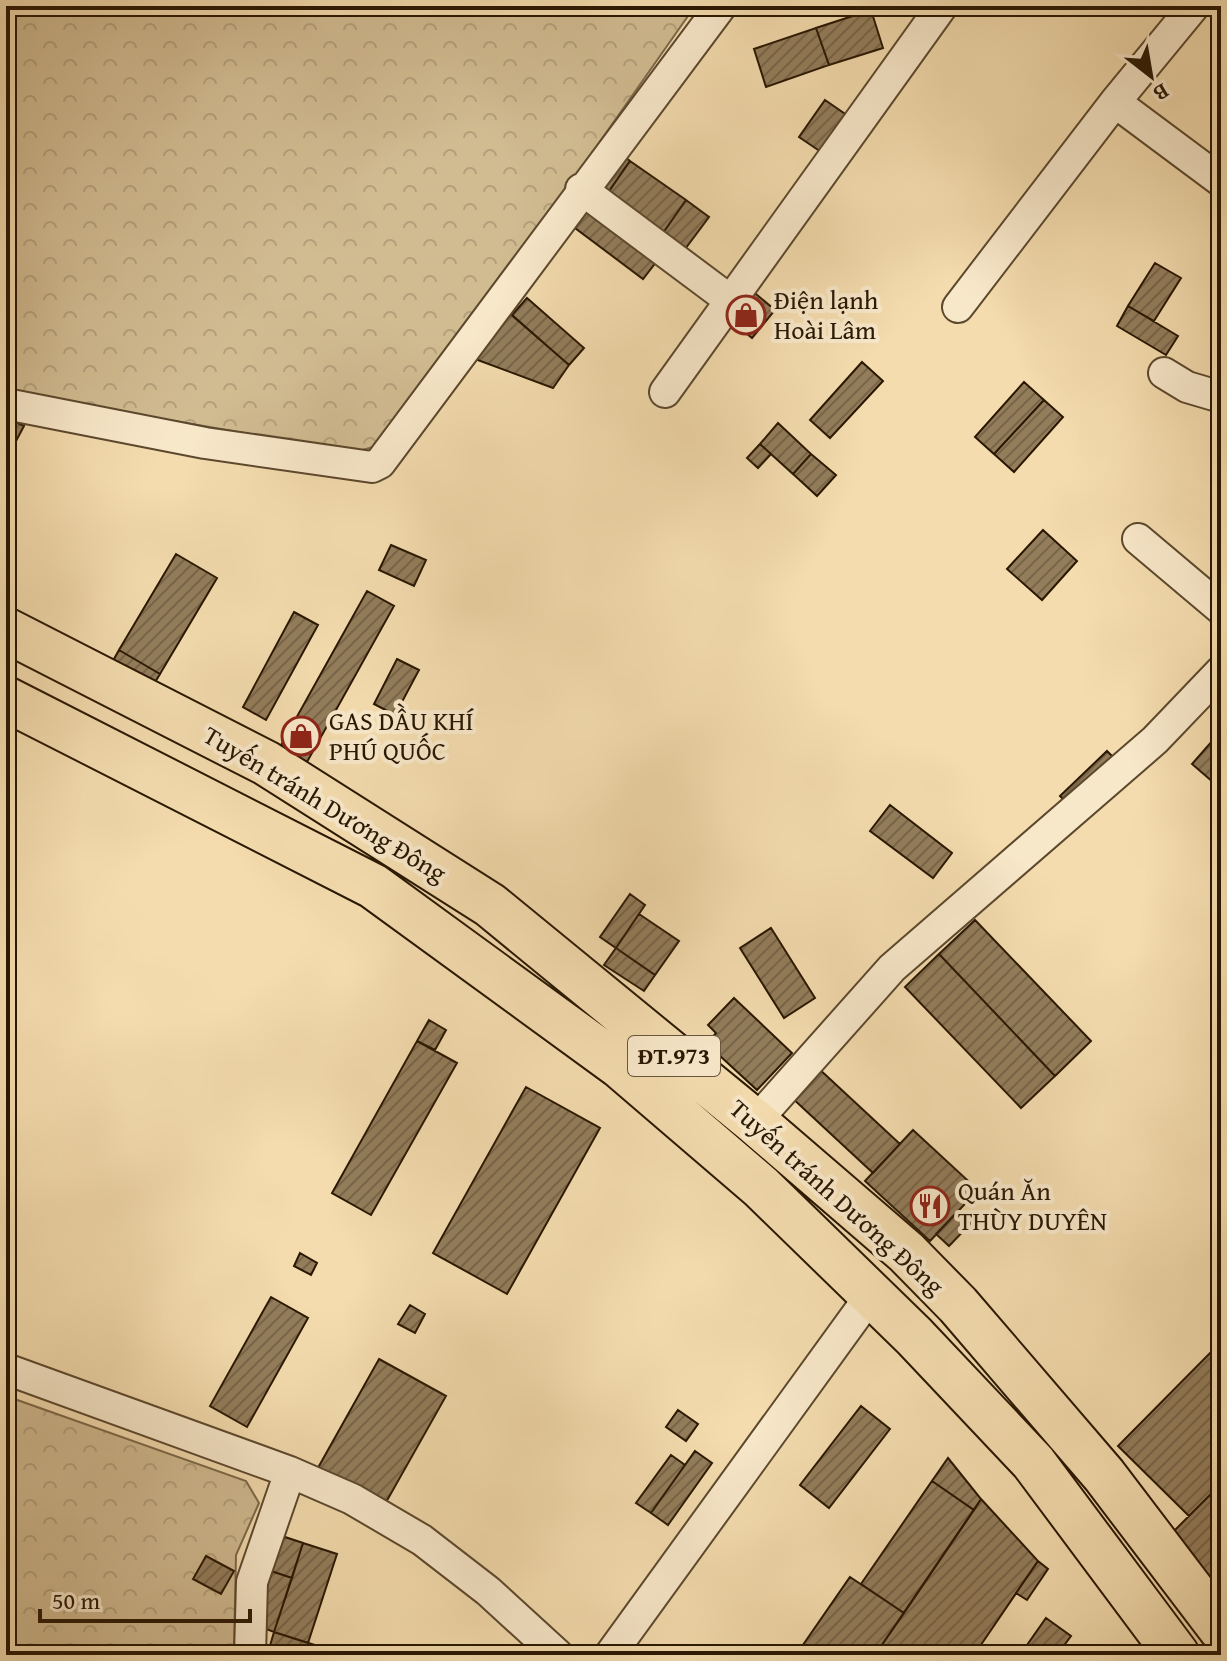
<svg xmlns="http://www.w3.org/2000/svg" width="1227" height="1661" viewBox="0 0 1227 1661" font-family="'Gentium Book Plus',serif">
  <defs>
    <pattern id="forest-crowns" width="20" height="18" patternUnits="userSpaceOnUse" patternTransform="scale(2)"><rect width="20" height="18" fill="#d1bb91"/><path d="M2 6a3 3 0 1 1 6 0M12 15a3 3 0 1 1 6 0" fill="none" stroke="#b3a07b"/></pattern>
    <pattern id="building-hatch" width="6" height="6" patternUnits="userSpaceOnUse" patternTransform="scale(2)"><rect width="6" height="6" fill="#937d5b"/><path d="M-1 1l2-2M0 6l6-6M5 7l2-2" fill="none" stroke="#786549"/></pattern>
  </defs>
  <rect width="100%" height="100%" fill="#f4dcae"/>
  <filter id="stains"><feTurbulence type="fractalNoise" baseFrequency=".0025" numOctaves="4"/><feColorMatrix values="0 0 0 0 .2 0 0 0 0 .09 0 0 0 0 .02 0 0 0 .5 -.17"/></filter>
  <radialGradient id="worn" r=".72"><stop offset=".6" stop-color="#630" stop-opacity="0"/><stop offset="1" stop-color="#630" stop-opacity=".3"/></radialGradient>
  <path fill="url(#forest-crowns)" stroke="#7d694a" stroke-width="2" d="M6,6H695L402,424L377,446L355,452L6,392Z
    M6,1396L246,1481L259,1503L236,1555L234,1655H6Z"/>
  <path fill="url(#building-hatch)" stroke="#291702" stroke-width="2" d="M871,10L883,48L829,65L816,28Z
    M816,28L829,65L766,87L754,49Z
    M825,100L851,118L824,154L799,137Z
    M615,150L630,161L607,194L592,183Z
    M630,161L686,200L663,233L607,194Z
    M686,200L709,217L685,249L663,233Z
    M592,205L660,257L643,279L575,228Z
    M1155,263L1181,278L1154,321L1128,306Z
    M750,289L775,310L752,338L727,317Z
    M527,298L584,348L569,365L512,315Z
    M1128,306L1178,336L1166,355L1117,326Z
    M507,311L569,365L553,388L467,356Z
    M862,362L883,381L830,438L810,420Z
    M1024,382L1044,400L994,454L975,437Z
    M1044,400L1063,417L1014,472L994,454Z
    M6,417L24,426L6,460Z
    M778,423L811,454L793,474L760,444Z
    M760,444L771,454L758,468L747,458Z
    M811,454L836,475L817,496L793,474Z
    M1043,530L1077,561L1042,600L1007,569Z
    M391,545L426,560L414,586L379,570Z
    M176,554L217,578L160,674L119,650Z
    M367,591L394,606L307,762L280,747Z
    M294,612L318,625L266,720L243,707Z
    M119,650L160,674L149,692L109,668Z
    M397,659L419,670L395,715L374,704Z
    M1221,731V789L1192,764Z
    M1107,751L1121,765L1074,810L1060,796Z
    M890,805L952,853L933,878L870,831Z
    M630,894L645,905L616,948L600,937Z
    M639,914L679,941L655,975L616,948Z
    M975,920L1091,1041L1055,1076L939,954Z
    M771,928L815,998L784,1018L740,948Z
    M616,948L655,975L644,991L604,965Z
    M939,954L1055,1076L1021,1108L905,987Z
    M734,998L792,1053L757,1090L707,1044L716,1033L708,1025Z
    M429,1020L446,1030L435,1050L417,1041Z
    M417,1041L457,1063L371,1215L332,1193Z
    M817,1067L900,1144L873,1173L790,1096Z
    M526,1087L600,1128L507,1294L433,1253Z
    M913,1130L978,1190L930,1241L865,1181Z
    M958,1211L971,1223L949,1246L936,1234Z
    M300,1253L317,1263L311,1275L294,1266Z
    M271,1297L308,1318L247,1427L210,1406Z
    M410,1305L425,1314L415,1333L398,1324Z
    M1221,1342V1484L1189,1516L1118,1446Z
    M379,1359L446,1396L380,1513L314,1475Z
    M861,1406L890,1429L829,1508L800,1485Z
    M678,1410L698,1424L686,1441L666,1427Z
    M695,1451L712,1463L668,1525L651,1513Z
    M671,1455L685,1465L651,1513L636,1503Z
    M948,1458L981,1499L974,1510L932,1481Z
    M932,1481L974,1510L904,1613L861,1584Z
    M1221,1484V1601L1162,1543Z
    M981,1499L1038,1561L974,1655H875Z
    M279,1535L303,1543L292,1578L268,1570Z
    M303,1543L337,1554L308,1643L274,1632Z
    M206,1556L234,1571L221,1594L193,1579Z
    M1038,1561L1048,1569L1027,1600L1016,1593Z
    M268,1570L292,1578L274,1632L253,1624Z
    M850,1577L904,1613L875,1655H796Z
    M1046,1618L1071,1636L1057,1655H1020Z
    M274,1632L321,1647L319,1655H289L269,1649Z"/>
  <g fill="none" stroke-linecap="round" stroke-linejoin="round">
    <g stroke="#5c482d" stroke-width="34">
      <path id="minor" d="M1115,102L1194,6
        M581,189L731,301
        M958,307L1115,102L1221,181
        M1164,373L1187,387L1221,397
        M665,392L942,6
        M6,404L205,443L372,467L380,463L721,6
        M1138,539L1221,609
        M755,1122L892,968L1155,740L1221,671
        M6,1369L290,1472L352,1499L422,1540L488,1591L558,1655
        M250,1655L252,1582L290,1472
        M610,1655L871,1295"/>
    </g>
    <g stroke="#291702" stroke-width="48">
      <path id="primary" d="M6,630L266,763L490,905L755,1122L906,1252L958,1305L1104,1475L1221,1629
        M6,699L373,886L620,1066L761,1187L914,1336L1033,1462L1177,1655"/>
    </g>
    <use href="#minor" stroke="#f8e8ca" stroke-width="30"/>
    <use href="#primary" stroke="#f4dcae" stroke-width="44"/>
  </g>
  <defs>
    <g id="shop-ring" transform="scale(2)"><circle r="9.5" fill="#f8e8ca" stroke="#8f2418" stroke-width="1.5"/><path d="M-5-2.5h2.3a2.7 3.5 0 0 1 5.4 0H5L5.5 6h-11ZM-1.5-2.5h3a1.5 2.3 0 0 0-3 0Z" fill="#8f2418"/></g>
    <g id="restaurant-ring" transform="scale(2)"><circle r="9.5" fill="#f8e8ca" stroke="#8f2418" stroke-width="1.5"/><path d="M-5-6h1v4h1v-4h1v4h1v-4h1v5L-1.5 .5V6h-2V.5L-5-1ZM5-6V6H3V1.5H1.5Q1.5-4 5-6Z" fill="#8f2418"/></g>
  </defs>
  <g fill-rule="evenodd">
    <use href="#shop-ring" x="746" y="315"/>
    <use href="#shop-ring" x="301" y="736"/>
    <use href="#restaurant-ring" x="930" y="1206"/>
  </g>
  <g text-anchor="middle" stroke-width="8" stroke-linejoin="round" paint-order="stroke">
    <rect fill="#f8e8ca" stroke="#67563e" stroke-width="2" x="628" y="1036" width="92" height="40" rx="6"/>
    <g font-size="24" font-weight="bold" fill="#291702">
      <text x="674" y="1064">ĐT.973</text>
    </g>
    <g font-size="26" fill="#291702" stroke="#f8e8ca" text-anchor="start">
      <text x="774" y="309">Điện lạnh<tspan x="774" dy="30">Hoài Lâm</tspan></text>
      <text x="329" y="730">GAS DẦU KHÍ<tspan x="329" dy="30">PHÚ QUỐC</tspan></text>
      <text x="958" y="1200">Quán Ăn<tspan x="958" dy="30">THÙY DUYÊN</tspan></text>
    </g>
    <g font-size="26" fill="#291702" stroke="#f8e8ca">
      <text transform="translate(325 804) rotate(31)" y="9">Tuyến tránh Dương Đông</text>
      <text transform="translate(837 1197) rotate(42)" y="9">Tuyến tránh Dương Đông</text>
    </g>
  </g>
  <rect width="1227" height="1661" fill="none" stroke="#f4dcae" stroke-width="32"/>
  <rect x="8" y="8" width="1211" height="1645" fill="none" stroke="#291702" stroke-width="4"/>
  <rect x="16" y="16" width="1195" height="1629" fill="none" stroke="#291702" stroke-width="2"/>
  <g transform="translate(1151 76) rotate(149)" stroke="#f8e8ca" stroke-width="6" paint-order="stroke">
  <path d="M0-6L14 30L0 20L-14 30Z" fill="#291702"/>
  <text y="-12" font-size="22" font-weight="bold" text-anchor="middle" fill="#291702">B</text>
  </g>
  <path d="M40 1609v12h210v-12" fill="none" stroke="#291702" stroke-width="4"/>
  <text x="52" y="1609" font-size="24" fill="#291702" stroke="#f8e8ca" stroke-width="6" paint-order="stroke">50 m</text>
  <rect width="100%" height="100%" filter="url(#stains)"/>
  <rect width="100%" height="100%" fill="url(#worn)"/>
</svg>
